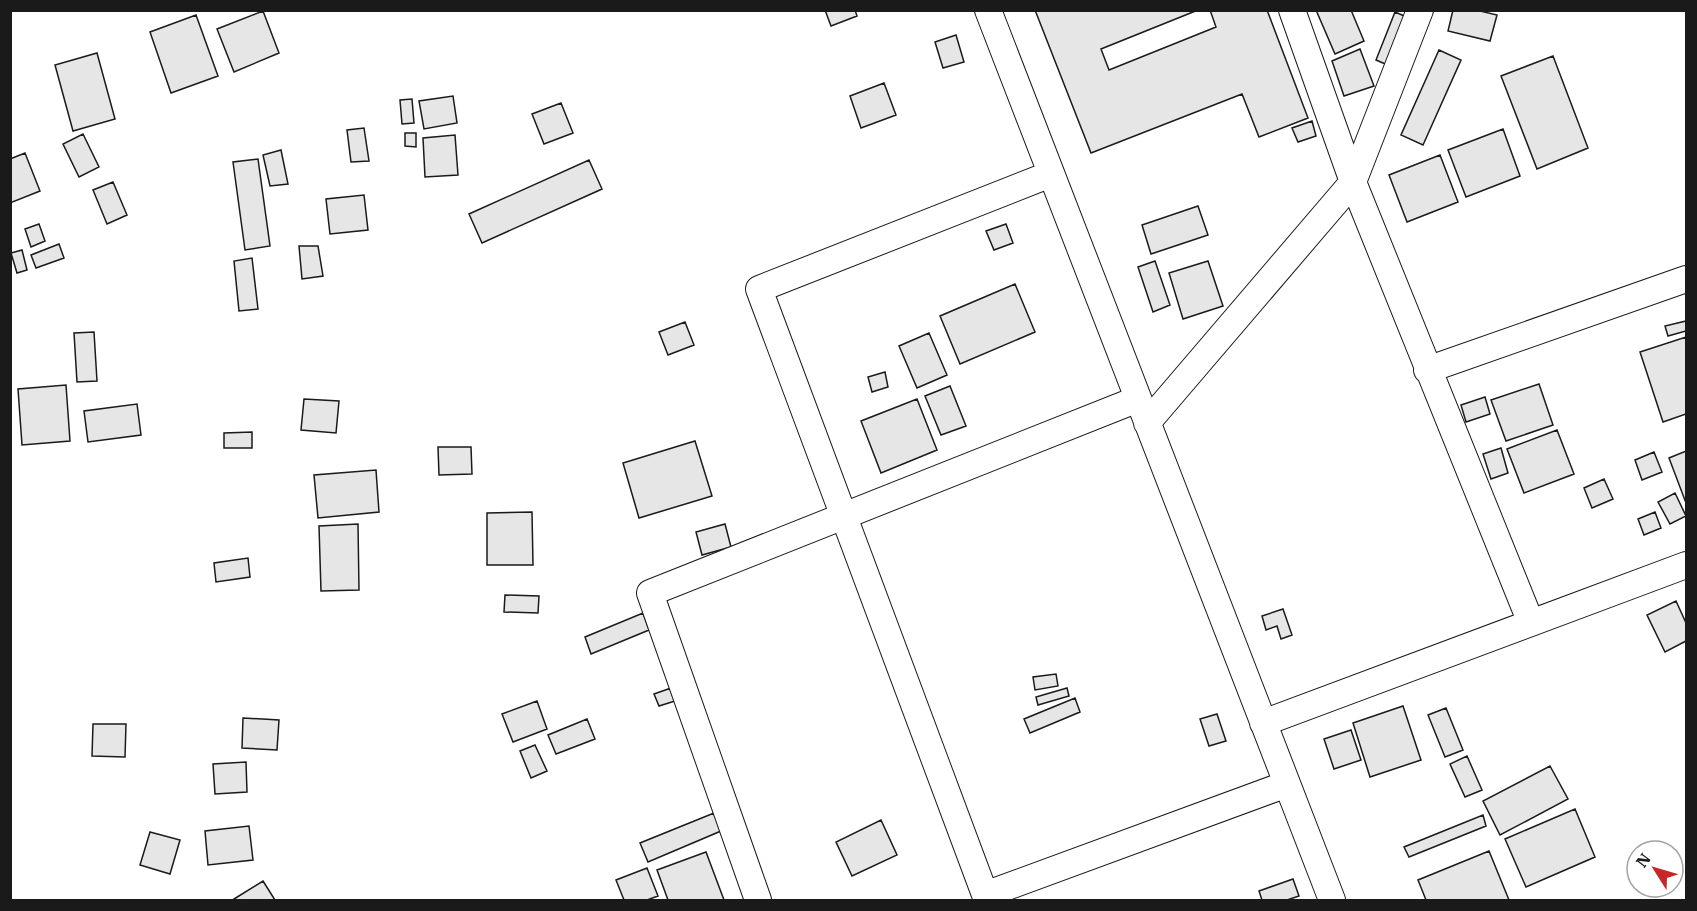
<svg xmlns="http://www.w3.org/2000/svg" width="1697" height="911" viewBox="0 0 1697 911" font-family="'IBM Plex Serif',serif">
  <rect width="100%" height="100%" fill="#fff"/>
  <path fill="#e6e6e6" stroke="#1a1a1a" stroke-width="1.5" d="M825,10H855L857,16L831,26Z
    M1035,10H1198L1101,49L1109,70L1216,27L1210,10H1267L1308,118L1259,137L1242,94L1091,153Z
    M1316,10H1351L1364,41L1335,54Z
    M1453,10H1476L1497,15L1490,41L1448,31Z
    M263,11L279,53L234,72L217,29Z
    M1395,12L1409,18L1390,66L1376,60Z
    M196,15L218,76L171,93L150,32Z
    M956,35L964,62L943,68L935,42Z
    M1360,49L1374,86L1344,96L1332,61Z
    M1439,50L1461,60L1423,145L1401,135Z
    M97,53L115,119L73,131L55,65Z
    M1553,56L1588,148L1537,169L1501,76Z
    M884,83L896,115L861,128L850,96Z
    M453,96L457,123L424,129L419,101Z
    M412,99L414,123L402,124L400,100Z
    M561,103L573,133L544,144L532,114Z
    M1312,121L1316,136L1298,142L1292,128Z
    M364,128L369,161L351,162L347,130Z
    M1503,129L1520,176L1466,197L1448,150Z
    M405,133H416V147L405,146Z
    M83,134L99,167L79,177L63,144Z
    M455,135L458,175L425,177L423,138Z
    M281,150L288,184L270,186L263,155Z
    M25,153L40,191L10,203V159Z
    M1440,155L1458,202L1407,222L1389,175Z
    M258,159L270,246L245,250L233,162Z
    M589,160L602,189L482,243L469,214Z
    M113,182L127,215L107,224L93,190Z
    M364,195L368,230L330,234L326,199Z
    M1198,206L1208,235L1151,254L1142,225Z
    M39,224L45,241L31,247L25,229Z
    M1006,224L1013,243L994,250L986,231Z
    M59,244L64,258L36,268L31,255Z
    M299,246H318L323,276L302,279Z
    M22,250L27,270L17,273L11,253Z
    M252,258L258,309L239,311L234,261Z
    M1155,261L1170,305L1153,312L1138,267Z
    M1208,261L1223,306L1183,319L1169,273Z
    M1015,284L1035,332L960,364L940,316Z
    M1686,321V331L1668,336L1665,326Z
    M685,322L694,345L668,355L659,332Z
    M94,332L97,381L77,382L74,333Z
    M929,333L947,375L917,388L899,346Z
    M1686,337V414L1663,422L1640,352Z
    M885,372L888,387L872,392L868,377Z
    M1539,384L1553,425L1506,441L1491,400Z
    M66,385L70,441L22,445L18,389Z
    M950,386L966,426L941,435L925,396Z
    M1485,397L1490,414L1466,422L1461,405Z
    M304,399L339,401L336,433L301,430Z
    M917,399L937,450L881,473L861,421Z
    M137,404L141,435L88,442L84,411Z
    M1557,430L1574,474L1524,493L1507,449Z
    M252,432V448H224V433Z
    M695,441L712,496L639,518L623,463Z
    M438,447H471L472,474L439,475Z
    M1501,448L1508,473L1491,479L1483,454Z
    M1686,451V503L1669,458Z
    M1654,452L1662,472L1642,480L1635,460Z
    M376,470L379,512L318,518L314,475Z
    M1604,479L1613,499L1592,508L1584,488Z
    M1675,493L1686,516L1670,524L1658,502Z
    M532,512L533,565H487V513Z
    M1655,512L1661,528L1644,535L1638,519Z
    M358,524L359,590L321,591L319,526Z
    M725,524L731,547L702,555L696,532Z
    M248,558L250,577L216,582L214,563Z
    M505,595L539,596L538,613L504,612Z
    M1676,601L1686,623V641L1665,652L1647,615Z
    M1283,609L1292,635L1281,639L1277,626L1266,630L1262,616Z
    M643,613L649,630L591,654L585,637Z
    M1056,674L1058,686L1035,690L1033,677Z
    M671,688L675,701L659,706L654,694Z
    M1067,688L1069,696L1038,705L1036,697Z
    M1075,698L1080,712L1030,733L1024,719Z
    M537,701L547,729L513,742L502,714Z
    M1403,706L1421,760L1370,777L1353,723Z
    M1446,708L1463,750L1445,757L1428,715Z
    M1217,714L1226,741L1209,746L1200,719Z
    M243,718L279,720L277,750L242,748Z
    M587,719L595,739L556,754L548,735Z
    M93,724H126L125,757L92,756Z
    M1351,730L1361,760L1334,769L1324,739Z
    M535,745L547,771L531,778L520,751Z
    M1467,756L1482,790L1465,797L1450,764Z
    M246,762L247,792L215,794L213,764Z
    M1550,766L1568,799L1500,835L1483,801Z
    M1575,809L1595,857L1526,887L1505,839Z
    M714,813L721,831L648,862L640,843Z
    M1483,815L1486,826L1409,857L1404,847Z
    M881,820L897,855L852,876L836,842Z
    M249,826L253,860L208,865L205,831Z
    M150,832L180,840L170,874L140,865Z
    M1489,851L1509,900H1426L1418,880Z
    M706,852L724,900H668L657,870Z
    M647,868L658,896L647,900H624L616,880Z
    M1293,879L1299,896L1287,900H1262L1259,891Z
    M263,881L275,900H235L234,899Z"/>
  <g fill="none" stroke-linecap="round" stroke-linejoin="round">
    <g stroke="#1a1a1a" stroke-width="28">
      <path id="street" d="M988,10L1332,900
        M1292,10L1353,182L1531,623
        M1427,370L1686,279
        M1147,423L1353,182L1420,10
        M1263,723L1686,565
        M985,895L1287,784
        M758,900L650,593L1138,399
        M987,900L759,289L1051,174"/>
    </g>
    <use href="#street" stroke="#fff" stroke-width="26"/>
  </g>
  <rect width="1697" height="911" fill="none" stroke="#1a1a1a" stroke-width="24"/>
  <g transform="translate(1655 869) rotate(307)"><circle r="28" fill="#ffffff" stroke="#a3a3a3" stroke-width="1.5"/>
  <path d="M0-4.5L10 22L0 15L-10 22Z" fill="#c62828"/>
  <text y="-9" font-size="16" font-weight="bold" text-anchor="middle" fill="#1a1a1a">N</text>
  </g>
</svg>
